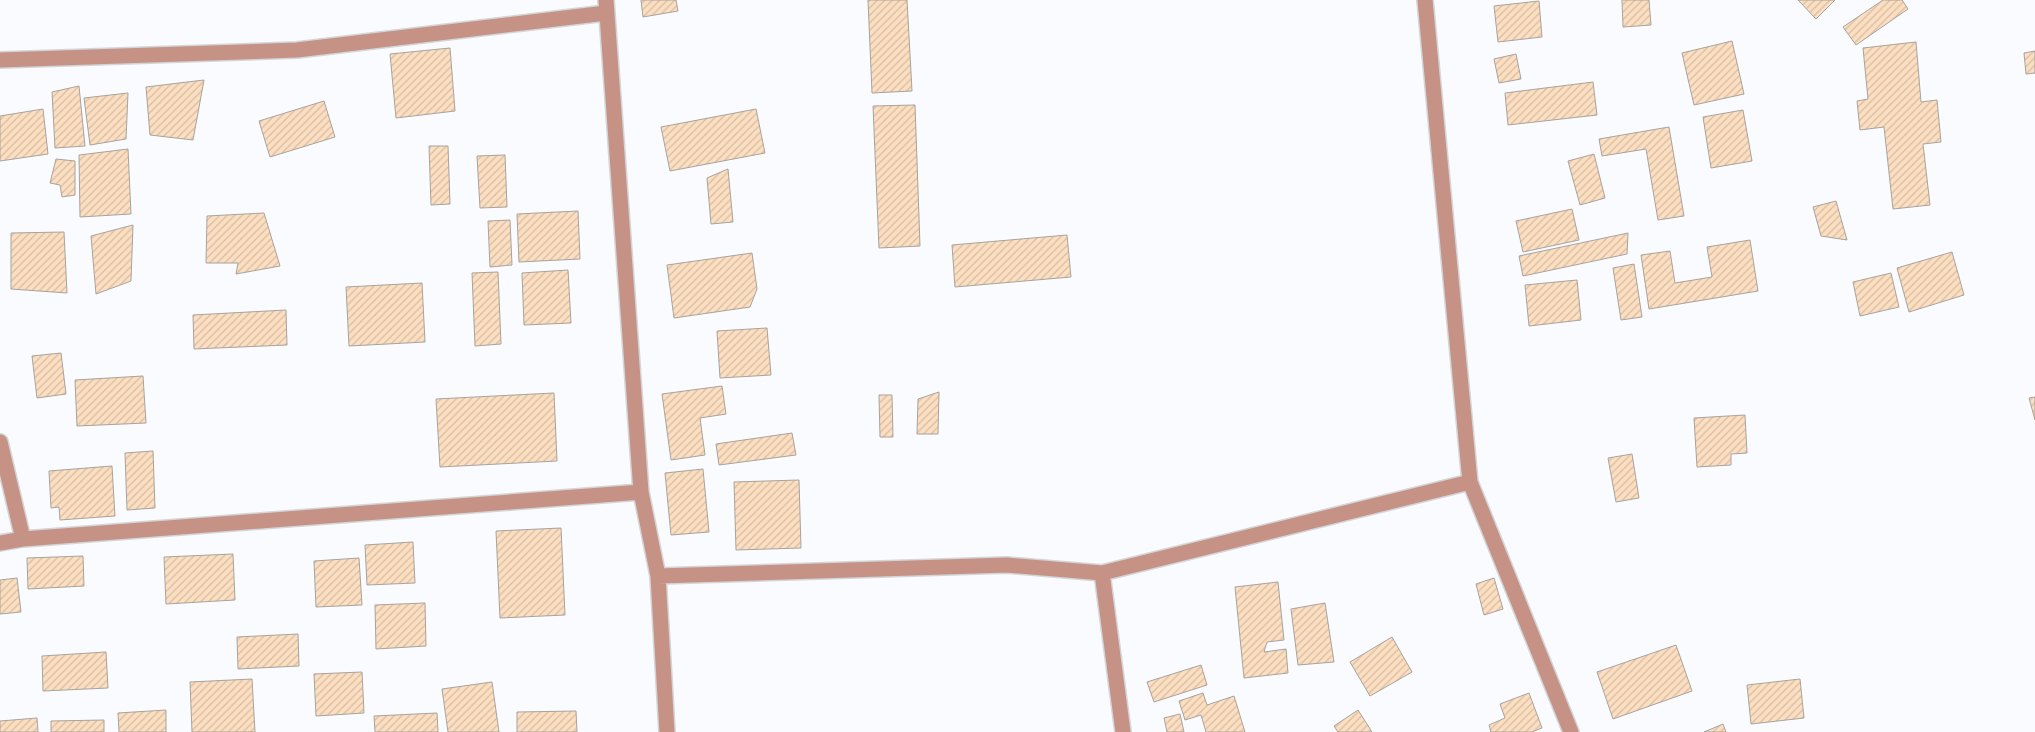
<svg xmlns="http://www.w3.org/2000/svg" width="2035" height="732" viewBox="0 0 2035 732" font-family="'Archivo Narrow',sans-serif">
  <defs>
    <pattern id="building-hatch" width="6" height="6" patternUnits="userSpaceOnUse" patternTransform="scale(1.25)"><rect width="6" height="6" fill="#fcdec0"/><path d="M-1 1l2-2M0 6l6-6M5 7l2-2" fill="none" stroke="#d7bda4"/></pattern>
  </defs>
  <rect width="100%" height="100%" fill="#fafbfe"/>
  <path fill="url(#building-hatch)" stroke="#a8a39e" d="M641,0H676L678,11L643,17Z
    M868,0H907L912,91L872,93Z
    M1622,0H1649L1651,25L1623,27Z
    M1798,0H1835L1816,19Z
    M1883,0H1902L1908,9L1856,45L1843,27Z
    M1539,1L1542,37L1498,42L1494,6Z
    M1732,41L1744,94L1694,105L1682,53Z
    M1916,42L1921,102L1937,100L1941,142L1923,144L1930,205L1893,209L1884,127L1860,130L1857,101L1868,99L1863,48Z
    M450,48L455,111L396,118L390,54Z
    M2035,51V73L2026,74L2024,53Z
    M1516,54L1521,79L1499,83L1494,59Z
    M204,80L193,140L150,135L146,87Z
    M1593,82L1597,115L1508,125L1505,93Z
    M79,86L85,146L55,148L52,92Z
    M128,93L126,139L90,145L84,98Z
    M324,101L335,137L270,157L259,121Z
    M915,105L920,246L879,248L873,106Z
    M43,109L48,154L0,161V116Z
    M756,109L765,153L670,171L661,127Z
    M1743,110L1752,161L1711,168L1703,117Z
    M1669,127L1684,216L1658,220L1646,149L1602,156L1599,139Z
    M429,146H448L450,204L431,205Z
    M128,149L131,214L80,217L79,155Z
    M1594,154L1605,198L1580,205L1568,161Z
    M505,155L507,207L480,208L477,156Z
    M56,159L75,161V195L62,197L60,185L50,183Z
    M728,169L733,222L711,224L707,178Z
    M1836,201L1847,240L1821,236L1813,207Z
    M1572,209L1579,240L1523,252L1516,221Z
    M578,211L580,259L519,262L517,214Z
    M264,213L280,266L236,274L238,263H206L207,216Z
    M510,220L512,265L490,267L488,221Z
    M133,225L131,281L96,294L91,236Z
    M64,232L67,293L11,289V233Z
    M1628,233L1627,254L1523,276L1519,256Z
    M1067,235L1071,277L955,287L952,245Z
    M1750,240L1758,291L1649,309L1641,255L1670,251L1675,283L1712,277L1707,247Z
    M1952,252L1964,295L1909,312L1897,268Z
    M752,253L757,289L750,307L674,318L667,265Z
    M1634,264L1642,317L1621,320L1613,268Z
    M568,270L571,323L524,325L522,273Z
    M498,272L501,344L475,346L472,273Z
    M1891,273L1899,307L1860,316L1853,282Z
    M1577,280L1581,320L1529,326L1525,285Z
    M422,283L425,342L349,346L346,287Z
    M286,310L287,345L194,349L193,315Z
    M767,328L771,375L720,378L717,331Z
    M61,353L66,394L37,398L32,356Z
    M143,376L146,423L77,426L75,380Z
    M722,386L726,414L700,418L705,455L671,460L662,394Z
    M939,392L938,434H917L918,399Z
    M554,393L557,461L440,467L436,399Z
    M879,395H892L893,437H880Z
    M2035,397V420L2029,398Z
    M1745,415L1747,453L1731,454V465L1697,467L1694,418Z
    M792,433L796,455L719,465L716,444Z
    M153,451L155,508L127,510L125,453Z
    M1632,454L1639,498L1616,502L1608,458Z
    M112,466L115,516L60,520L59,507L51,508L49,471Z
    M703,469L709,532L671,535L665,473Z
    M799,480L801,548L736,550L734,482Z
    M561,528L565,615L500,618L496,531Z
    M413,542L415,583L367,585L365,545Z
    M233,554L235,600L166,604L164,557Z
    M83,556L84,586L28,589L27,558Z
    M359,558L362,605L316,607L314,561Z
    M17,578L21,612L0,614V580Z
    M1494,578L1503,609L1484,615L1476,584Z
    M1278,582L1284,640L1267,642L1264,652L1286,649L1288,673L1244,678L1235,587Z
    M425,603L426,646L376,649L375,605Z
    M1325,603L1334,662L1298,665L1291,609Z
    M298,634L299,666L238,669L237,637Z
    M1392,637L1412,672L1370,696L1350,662Z
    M1676,645L1692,691L1613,719L1597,672Z
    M106,652L108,688L43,691L42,656Z
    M1201,665L1207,685L1154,702L1147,682Z
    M362,672L364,713L316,716L314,674Z
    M252,679L255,732H192L190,682Z
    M1800,679L1804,718L1751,724L1747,685Z
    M492,682L499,732H448L442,689Z
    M1203,693L1207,705L1234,696L1245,732H1206L1201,715L1185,720L1179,701Z
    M1529,693L1542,728L1532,732H1491L1489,725L1505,718L1500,704Z
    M166,710V732H119L118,713Z
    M1358,710L1372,732H1338L1334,726Z
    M576,711L577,732H517V712Z
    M437,713L438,732H375L374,716Z
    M1180,714L1184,732H1167L1164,718Z
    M37,718L38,732H0V721Z
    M104,720V732H51V721Z
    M1723,724L1726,732H1704Z"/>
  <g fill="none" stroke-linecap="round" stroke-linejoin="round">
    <g stroke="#d4d5d7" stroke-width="18">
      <path id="street" d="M606,0L641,492L658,576L667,732
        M1425,0L1470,482L1571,732
        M0,60L297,50L606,13
        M0,442L23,539
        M0,543L23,539L641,492
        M1102,573L1123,732
        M658,576L1007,565L1102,573L1470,482"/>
    </g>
    <use href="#street" stroke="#c69286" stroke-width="15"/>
  </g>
</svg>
